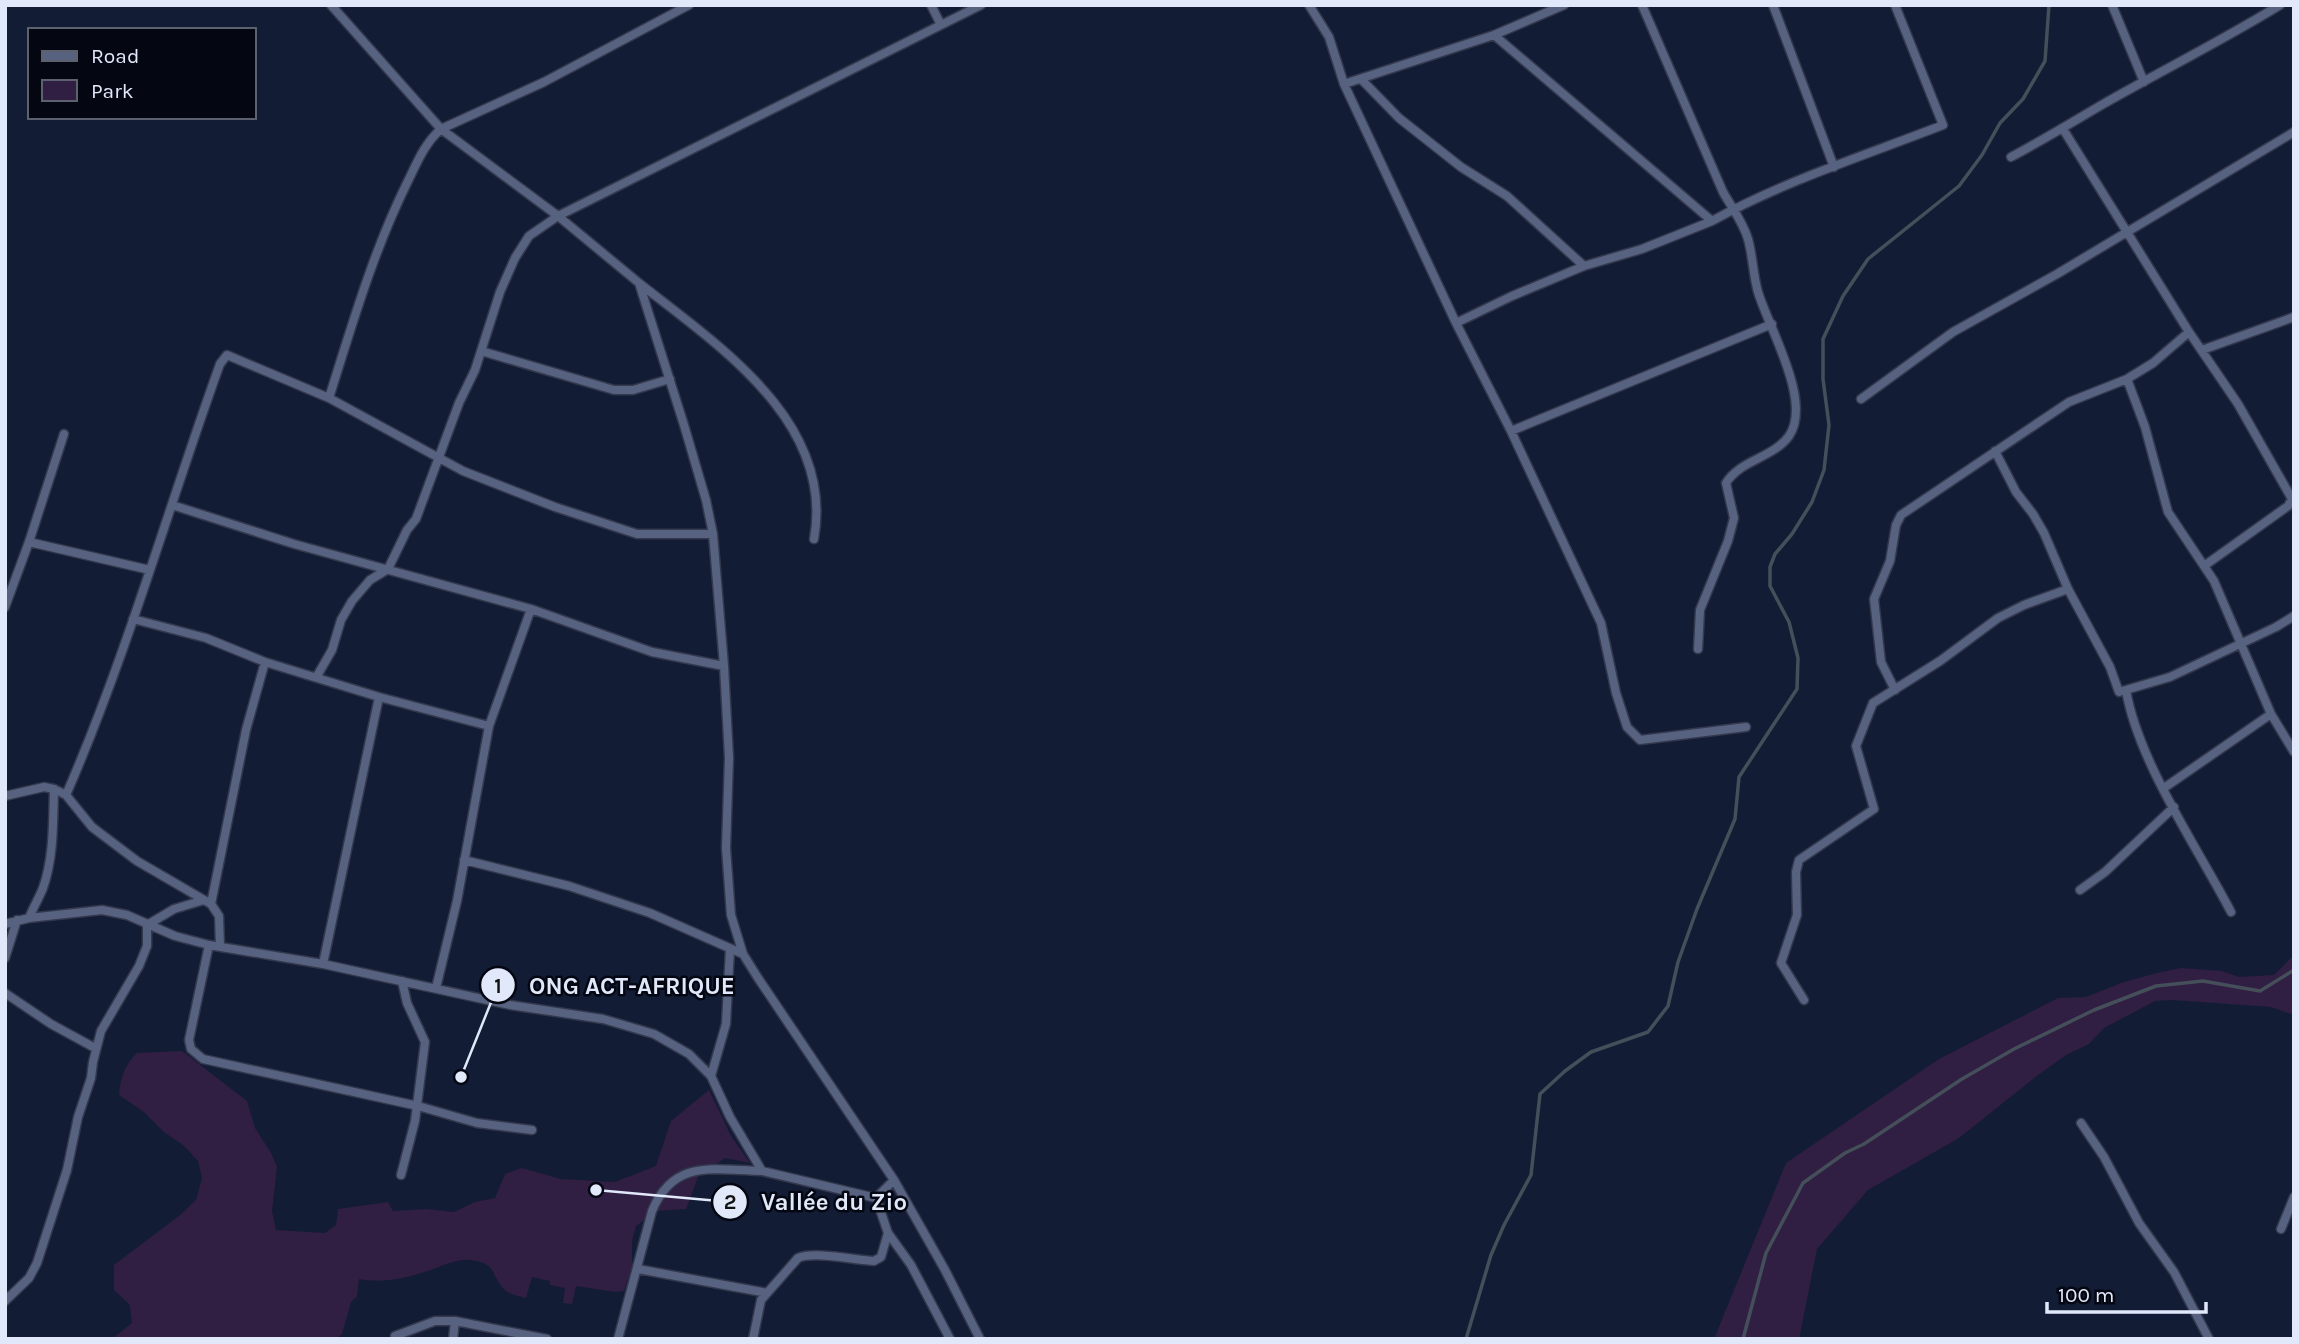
<svg xmlns="http://www.w3.org/2000/svg" width="2299" height="1344" viewBox="0 0 2299 1344" font-family="Karla,sans-serif">
  <rect width="100%" height="100%" fill="#131c35"/>
  <path fill="#301e43" d="M2294,955V1015L2271,1007L2172,1000L2155,1001L2104,1028L2089,1044L2066,1055L2038,1075L1959,1138L1868,1190L1817,1249L1799,1339H1714L1786,1163L1939,1059L2058,998L2086,997L2121,983L2157,973L2181,968L2222,971L2239,977L2274,975Z
    M182,1051L247,1101L255,1128L271,1153L277,1167L272,1211L276,1230L325,1233L336,1225L338,1209L388,1202L393,1211L426,1209L454,1212L475,1202L495,1198L505,1174L522,1168L561,1179L615,1182L656,1166L671,1121L709,1090L731,1136L750,1163L725,1158L698,1177L686,1209L656,1211L636,1226L632,1241V1266L624,1291L615,1292L576,1286L572,1304L563,1303L565,1288L550,1285V1281L532,1277L526,1298C518,1296 508,1295 502,1287C490,1272 497,1264 471,1260C454,1258 440,1268 424,1272C403,1279 381,1283 359,1279L357,1296L351,1302L342,1334L336,1339H112L132,1323L130,1305L114,1290V1265L180,1215L196,1200L202,1178L198,1161L184,1146L164,1132L144,1112L119,1095C121,1077 124,1066 137,1053Z"/>
  <g fill="none" stroke-linecap="round" stroke-linejoin="round">
    <path stroke="#444f5a" stroke-width="3.5" d="M1466,1339L1491,1255L1504,1225L1531,1175L1540,1094L1565,1071L1591,1052L1648,1032L1668,1006L1678,962L1697,909L1735,819L1739,777L1797,689L1798,658L1789,622L1770,586V567L1775,554L1792,534L1812,502L1824,470L1829,425L1823,379V339L1843,296L1868,259L1959,186L1982,155L2000,123L2023,99L2045,61L2049,5
      M1743,1339L1766,1253L1803,1183L1845,1153L1864,1144L1962,1079L2014,1049L2094,1010L2156,986L2203,981L2260,991L2294,970"/>
    <g stroke="#33384d" stroke-width="11">
      <path id="minor" d="M331,5L441,129L558,216L639,283L684,425L706,500L713,534L724,666L729,758L726,848L731,915L743,954L758,978L894,1180L945,1270L980,1339
        M931,5L941,25
        M1309,5L1329,37L1344,84L1456,323L1512,296L1584,266
        M1642,5L1723,192C1732,208 1743,222 1748,239C1753,257 1753,275 1758,292C1768,326 1813,402 1789,436C1773,458 1740,460 1726,483L1734,518L1728,541L1700,610L1698,649
        M1773,5L1834,167
        M2112,5L2144,82
        M1494,35L1712,221C1784,181 1866,155 1943,125L1895,5
        M1361,79L1399,118L1461,167L1507,196L1584,266L1642,249L1712,221
        M1344,84L1494,35L1564,5
        M2063,129L2189,332L2238,404L2292,499L2288,506L2204,566
        M2011,157C2043,140 2074,121 2105,103C2163,70 2223,40 2280,5
        M639,283C719,346 835,422 814,539
        M1456,323L1511,431L1601,623L1616,693L1627,727L1640,740L1746,727
        M2202,350L2294,317
        M481,351L614,390H633L670,379
        M2127,379L2145,427L2168,512L2214,581L2271,714L2294,752
        M329,398C352,325 373,252 407,183C417,163 424,144 441,129L544,82L689,5
        M1861,399L1953,332L2057,274L2294,132
        M1511,431L1772,324
        M1995,451L2016,492L2033,514L2044,533L2068,589L2110,667L2119,692L2170,677L2276,627L2294,616
        M172,505L294,544L531,609L652,652L724,666
        M29,542L150,570
        M5,607L29,542L64,434
        M133,619L206,638L265,662L379,697L489,726
        M317,676L332,650L341,620L352,601L370,580L388,569L407,530L416,519L459,403L475,370L500,292L515,258L529,236L558,216L981,5
        M1895,690L1881,662L1874,599L1890,561L1896,525L1901,515L2069,402L2127,379L2153,363L2189,332
        M2126,690C2138,761 2197,847 2231,912
        M2164,788L2271,714
        M66,795C127,655 168,508 220,364L227,355L329,398L463,471L555,507L637,534H713
        M5,796L44,787L54,789L66,795L92,827L137,861L211,904L219,916L220,946
        M464,860L569,886L650,913L743,954
        M2080,890L2105,872L2174,807
        M211,904L246,730L265,662
        M29,918C33,908 39,898 43,888C54,857 53,821 54,789
        M5,924L29,918L102,910L127,915L175,936L209,945
        M147,925L174,909L204,900
        M5,958L17,920
        M323,964L379,697
        M436,988L457,901L489,726L531,609
        M5,993L51,1024L95,1048
        M1804,1000L1781,963L1797,915L1796,872L1799,860L1874,809L1856,746L1873,703L1940,661L1998,618L2024,605L2068,589
        M711,1076L726,1024L730,949
        M2081,1123L2104,1157L2139,1223L2174,1272L2209,1339
        M532,1130L477,1123L418,1106L203,1059L191,1049L189,1040L209,945L323,964L510,1005L603,1019L654,1034L689,1054L711,1076L730,1117L762,1171L876,1198L888,1233L911,1265L950,1339
        M401,1175L415,1121L425,1042L407,1003L402,981
        M876,1198L894,1180
        M2281,1229L2294,1197
        M638,1269L767,1293
        M5,1301L29,1278L37,1263L67,1170L78,1117L91,1078L93,1062L101,1031L139,966L147,946V925
        M395,1336L435,1321H455
        M453,1339L455,1321L547,1339
        M618,1339L652,1211C674,1158 714,1170 762,1171
        M753,1339L761,1300L798,1258C814,1251 855,1260 874,1261L881,1257L888,1233"/>
    </g>
    <use href="#minor" stroke="#566280" stroke-width="8"/>
  </g>
  <path fill="none" stroke="#e1e8fa" stroke-width="2.5" d="M461 1077L498 985M596 1190L730 1202"/>
  <g fill="#e1e8fa" stroke="#040712" stroke-width="2.5">
    <circle cx="461" cy="1077" r="7"/>
    <circle cx="596" cy="1190" r="7"/>
    <circle cx="498" cy="985" r="18"/>
    <circle cx="730" cy="1202" r="18"/>
  </g>
  <g font-size="21" text-anchor="middle" font-weight="bold" fill="#111">
    <text x="498" y="993">1</text>
    <text x="730" y="1209">2</text>
  </g>
  <g font-size="24" text-anchor="middle" font-weight="bold" fill="#e1e8fa" stroke="#040712" stroke-width="5" stroke-linejoin="round" paint-order="stroke">
    <text x="632" y="994">ONG ACT-AFRIQUE</text>
    <text x="834" y="1210">Vallée du Zio</text>
  </g>
  <rect width="2299" height="1344" fill="none" stroke="#e1e8fa" stroke-width="14"/>
  <rect x="28" y="28" width="228" height="91" fill="#040712" stroke="#5c616f" stroke-width="2"/>
  <rect x="42" y="51" width="35" height="10" fill="#566280" stroke="#5c616f" stroke-width="2"/>
  <text x="91" y="63" font-size="21" fill="#e1e8fa">Road</text>
  <rect x="42" y="80" width="35" height="21" fill="#301e43" stroke="#5c616f" stroke-width="2"/>
  <text x="91" y="98" font-size="21" fill="#e1e8fa">Park</text>
  <path d="M2047 1302v10h159v-10" fill="none" stroke="#e1e8fa" stroke-width="3.5"/>
  <text x="2058" y="1302" font-size="21" fill="#e1e8fa" stroke="#040712" stroke-width="5" paint-order="stroke">100 m</text>
</svg>
